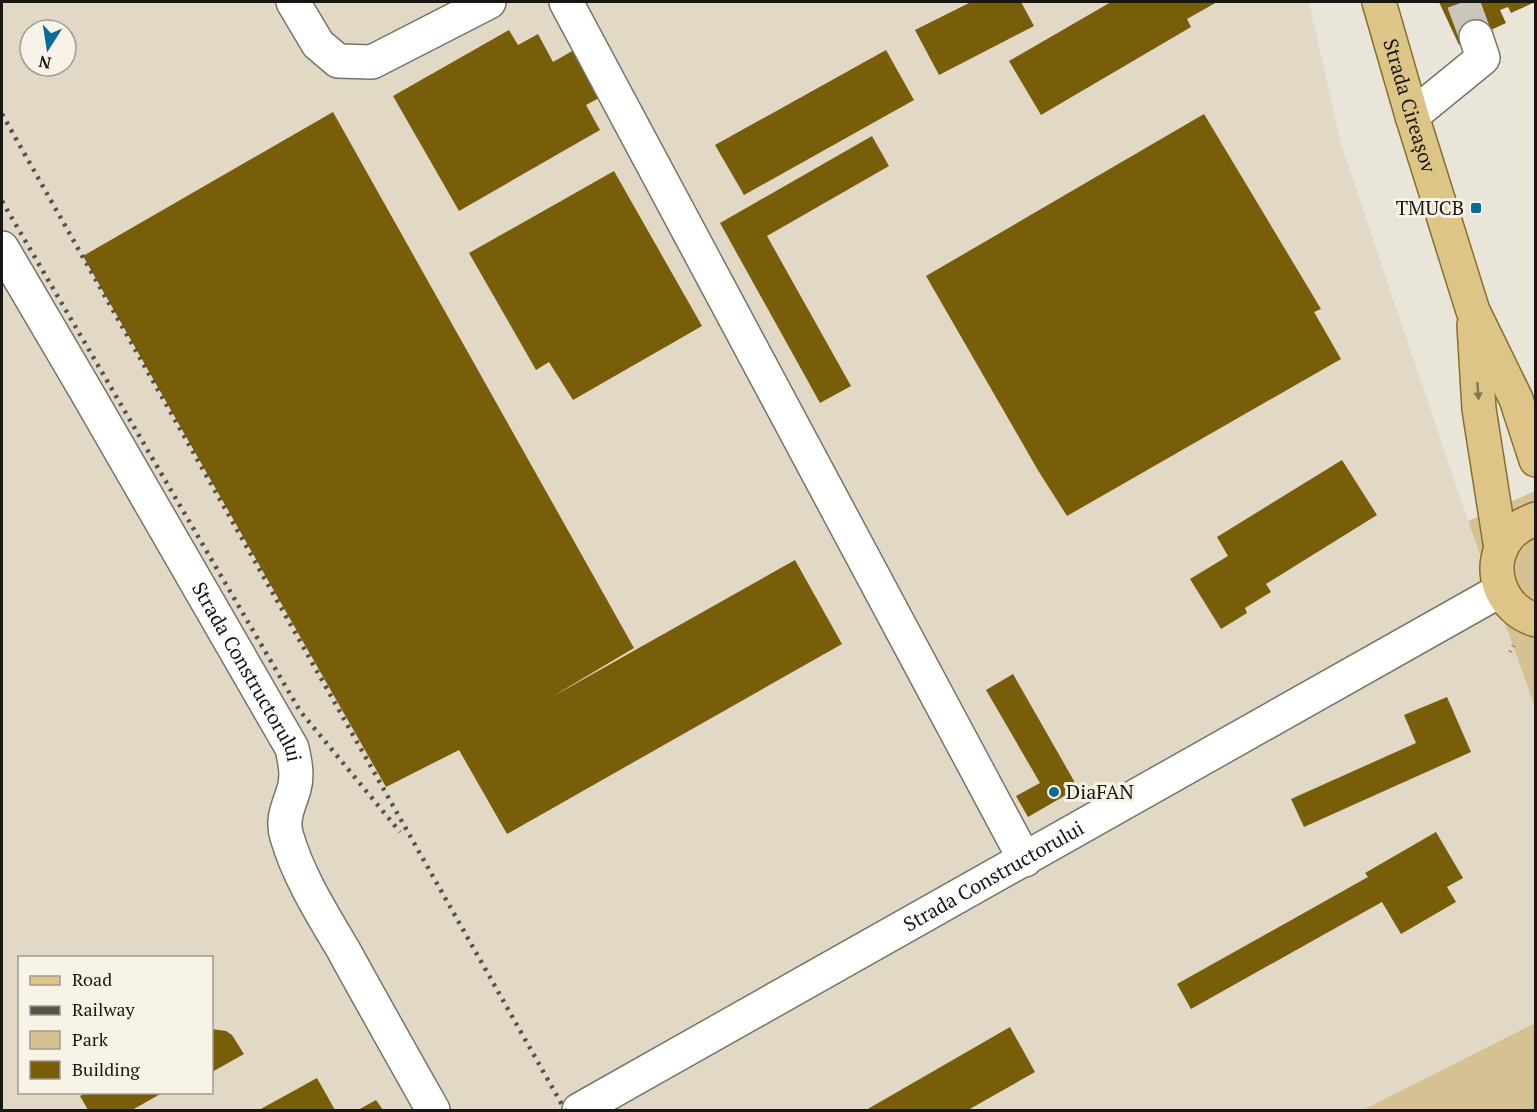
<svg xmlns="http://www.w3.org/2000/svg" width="1537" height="1112" viewBox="0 0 1537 1112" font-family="'PT Serif',serif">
  <rect width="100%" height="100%" fill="#eae5d9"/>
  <path fill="#e1d9c6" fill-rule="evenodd" d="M2,2H1309L1341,144L1468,521L1535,707V1023L1363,1110H2ZM30,30H66V66H30ZM20,958H212V1092H20Z"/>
  <path fill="#d5c191" d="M1535,491V707L1468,521Z
    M1535,1023V1110H1363Z"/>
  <path fill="#795e0a" d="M971,2H1021L1034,26L939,75L915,30Z
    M1111,2H1217L1187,19L1191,27L1041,115L1009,61Z
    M1439,2H1535L1511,13L1508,7L1500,10L1506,23L1459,45Z
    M509,30L518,45L538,34L553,62L574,50L601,97L586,105L600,130L459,211L393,96Z
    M886,50L914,100L744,195L715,145Z
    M333,112L634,648L550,698L795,560L842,644L507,834L459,750L386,787L83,256Z
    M1204,114L1321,309L1314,312L1341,359L1067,516L1039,472L926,276Z
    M872,136L889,166L767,236L851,386L820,403L720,223Z
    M614,171L702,326L573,400L549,362L536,370L469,253Z
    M1342,460L1377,515L1266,584L1271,592L1245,608L1247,613L1221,629L1190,579L1228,556L1217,537Z
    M1013,674L1078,788L1028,817L1016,796L1040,783L986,690Z
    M1447,697L1471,752L1304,827L1291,799L1416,743L1404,715Z
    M1436,832L1463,878L1447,887L1456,902L1401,934L1382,902L1191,1009L1177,984L1368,877L1365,873Z
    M1010,1027L1035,1072L968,1110H866Z
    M212,1029L226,1031L232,1035L244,1054L212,1072Z
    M317,1078L335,1110H259Z
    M87,1092H164L132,1110H88L80,1096Z
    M376,1100L383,1110H358Z"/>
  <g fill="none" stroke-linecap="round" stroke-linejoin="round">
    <path stroke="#cbc6bb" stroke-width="33" stroke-dasharray="33 16" stroke-linecap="butt" d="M1463,2L1476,37"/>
    <g stroke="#787469" stroke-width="36">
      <g id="minor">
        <path d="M293,2L318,44L338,61L372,62L489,2"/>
        <path d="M566,2L1025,860"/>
        <path d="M1412,116L1483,58L1476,37"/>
        <path id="s1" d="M2,248L86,391L292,748C295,762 298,775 294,789C289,806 281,819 287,837C299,878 323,915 344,951C373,1004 403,1057 433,1110"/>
        <path id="s2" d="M579,1110L1501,590"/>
      </g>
    </g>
    <g stroke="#886f2a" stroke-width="36">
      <g id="major">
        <path id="s3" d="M1379,2L1412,116L1473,311L1516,399L1536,460"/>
        <path d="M1474,325L1479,409L1501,549"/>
        <path d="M1536,519C1525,523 1515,528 1508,537C1485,567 1500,609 1536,620"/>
      </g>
    </g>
    <path stroke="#8e8b82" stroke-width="4" stroke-dasharray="1.5 4.5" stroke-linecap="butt" d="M1510,652L1515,643"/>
    <use href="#minor" stroke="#fff" stroke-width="33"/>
    <use href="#major" stroke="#dcc587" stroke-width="33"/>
    <path stroke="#55524c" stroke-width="4.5" stroke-dasharray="3 6" stroke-linecap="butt" d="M2,114L565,1110
      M2,201L300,711L400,832"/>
  </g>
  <defs><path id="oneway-solid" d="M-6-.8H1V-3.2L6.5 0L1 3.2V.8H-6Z" transform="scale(1.5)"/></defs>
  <use fill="#847753" href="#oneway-solid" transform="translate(1478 391) rotate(86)"/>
  <g fill="#0a6b99" stroke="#f8f3e7" stroke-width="2">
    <rect x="1470" y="202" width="12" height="12" rx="3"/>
    <circle cx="1054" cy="792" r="6"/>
  </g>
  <g text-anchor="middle" stroke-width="6" stroke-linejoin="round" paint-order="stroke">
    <g font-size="20" fill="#191713" stroke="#f8f3e7">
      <text dy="7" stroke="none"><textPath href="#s3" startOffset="108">Strada Cireașov</textPath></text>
      <text dy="7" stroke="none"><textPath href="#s1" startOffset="490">Strada Constructorului</textPath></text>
      <text dy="7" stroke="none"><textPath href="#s2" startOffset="476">Strada Constructorului</textPath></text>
    </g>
    <g font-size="20" fill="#191713" stroke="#f8f3e7" text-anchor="end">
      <text x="1464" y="215">TMUCB</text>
      <text x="1066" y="799" text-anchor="start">DiaFAN</text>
    </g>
  </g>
  <rect width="1537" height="1112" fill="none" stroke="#191713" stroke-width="6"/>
  <rect x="18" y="956" width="195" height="138" fill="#f8f3e7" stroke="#9f9b92" stroke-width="1.5"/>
  <rect x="30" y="976" width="30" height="9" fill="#dcc587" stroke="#9f9b92" stroke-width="1.5"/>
  <text x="72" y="986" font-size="18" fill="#191713">Road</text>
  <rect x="30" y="1006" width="30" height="9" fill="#55524c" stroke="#9f9b92" stroke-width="1.5"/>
  <text x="72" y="1016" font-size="18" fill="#191713">Railway</text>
  <rect x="30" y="1031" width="30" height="18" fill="#d5c191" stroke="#9f9b92" stroke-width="1.5"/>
  <text x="72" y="1046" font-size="18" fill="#191713">Park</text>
  <rect x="30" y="1061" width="30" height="18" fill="#795e0a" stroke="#9f9b92" stroke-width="1.5"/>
  <text x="72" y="1076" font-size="18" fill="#191713">Building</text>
  <g transform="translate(48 48) rotate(192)"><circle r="28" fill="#f8f3e7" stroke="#9f9b92" stroke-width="1.5"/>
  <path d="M0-4.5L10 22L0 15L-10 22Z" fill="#0a6b99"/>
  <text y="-9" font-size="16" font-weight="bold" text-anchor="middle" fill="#191713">N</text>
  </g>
</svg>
